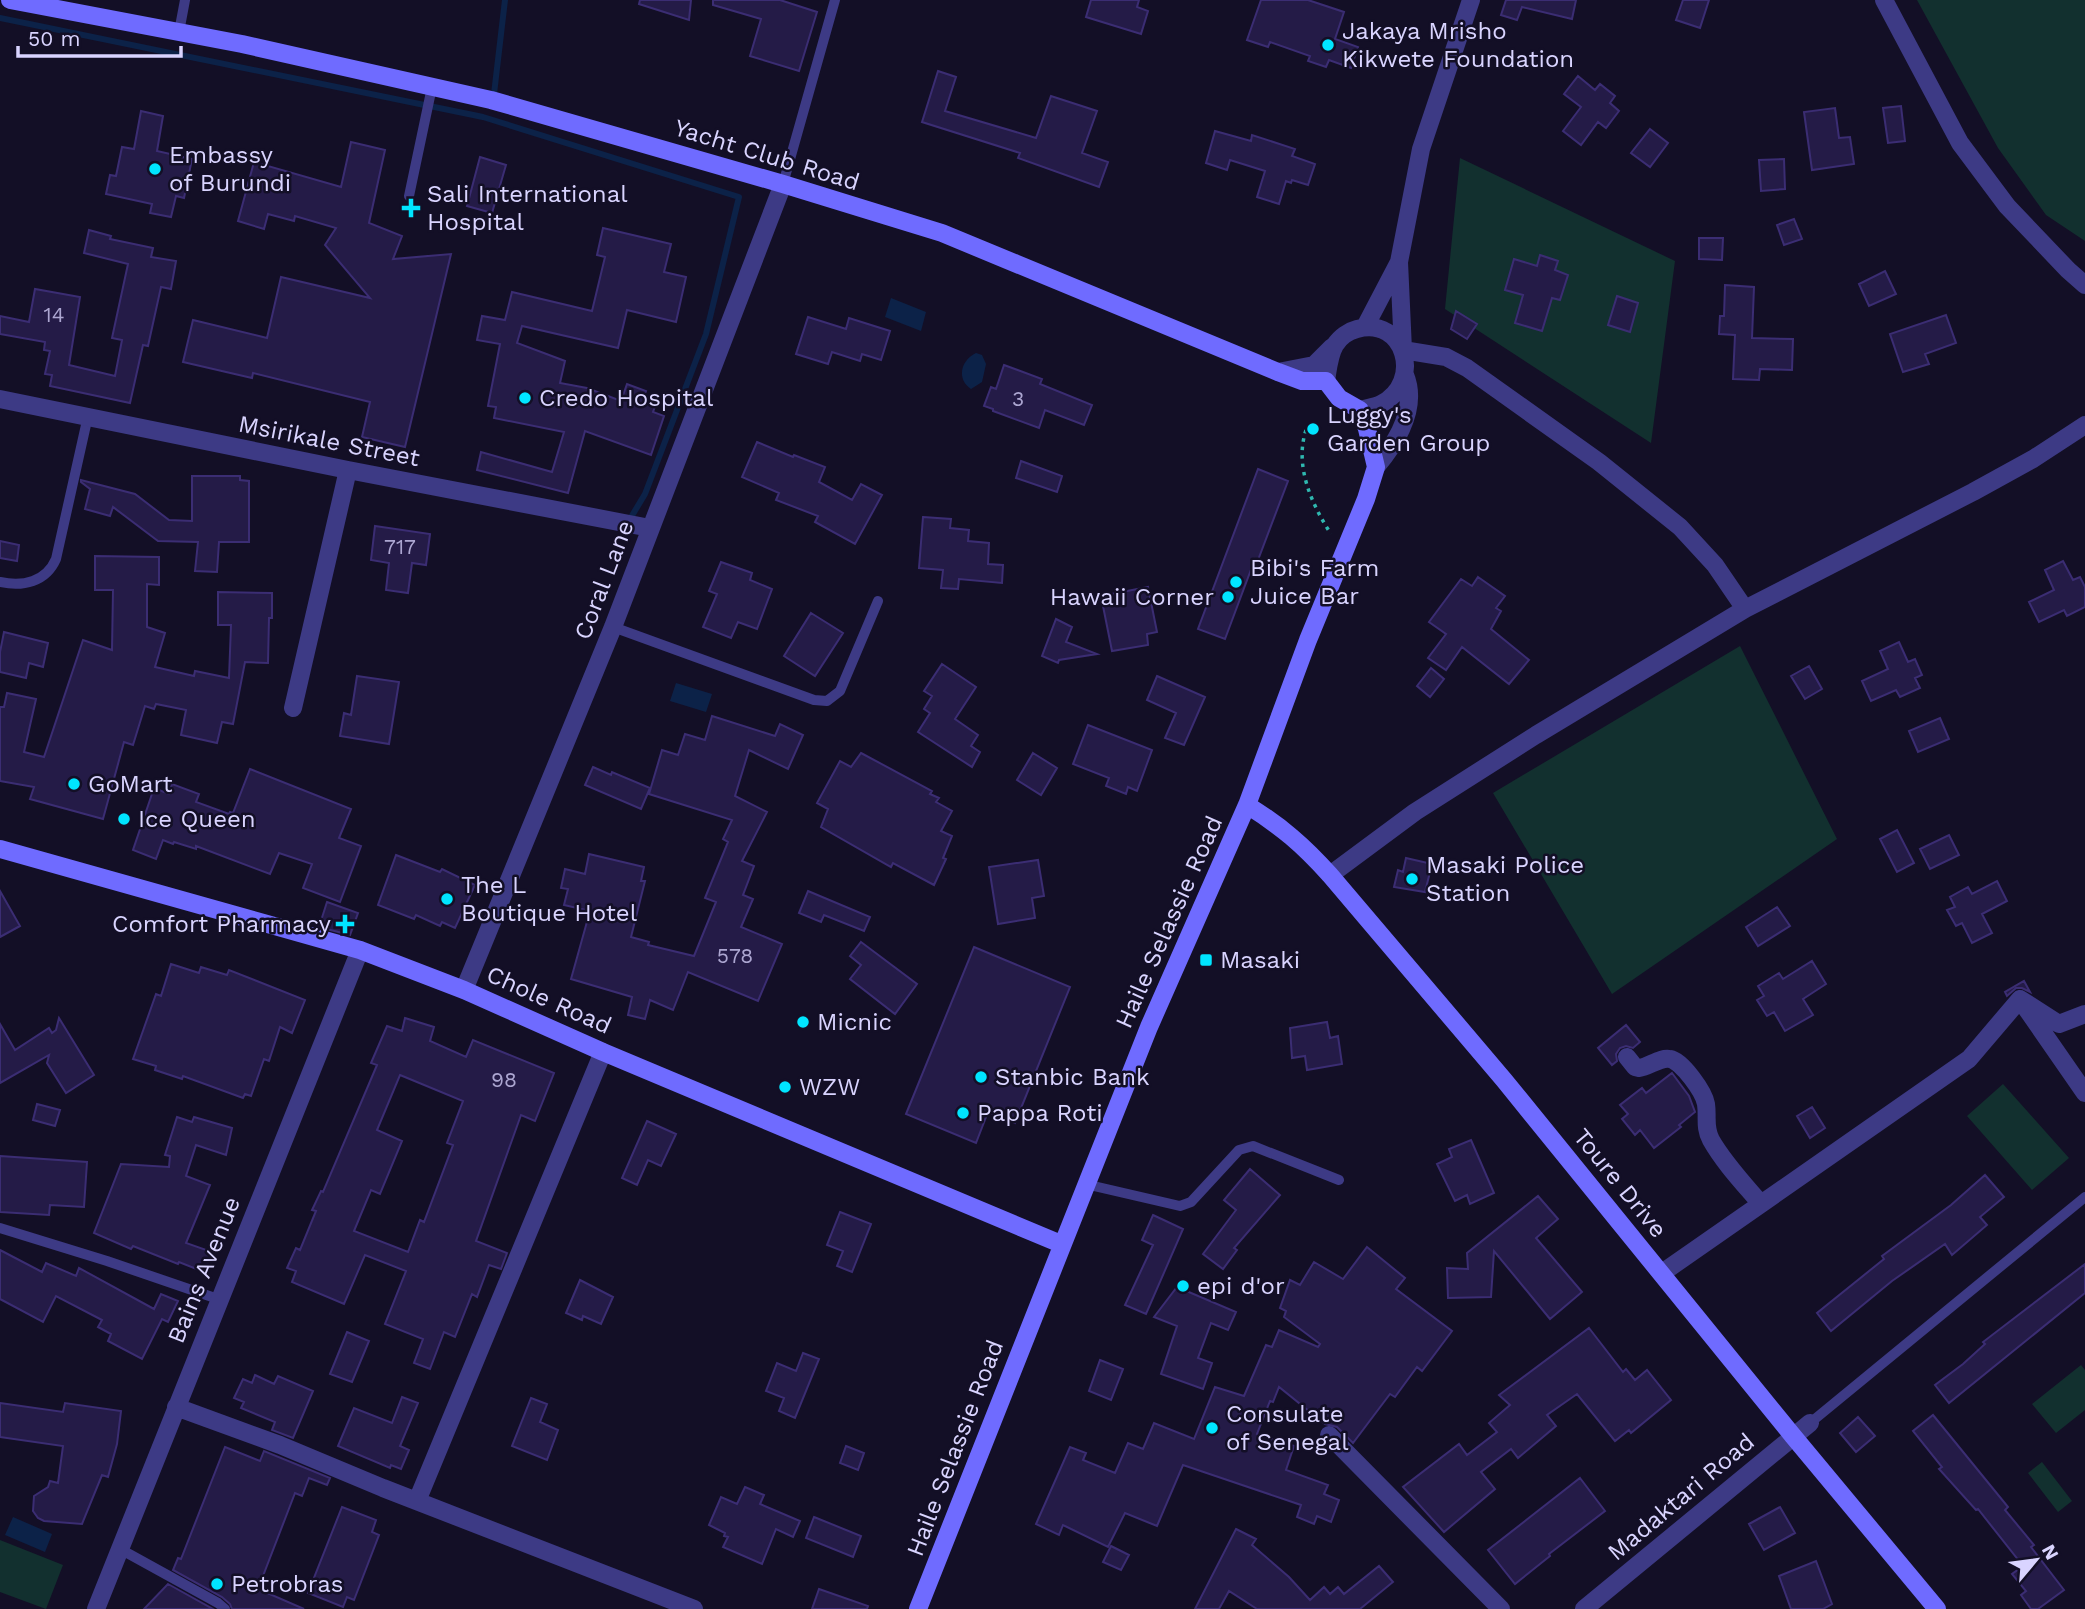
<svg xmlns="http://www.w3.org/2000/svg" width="2085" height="1609" viewBox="0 0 2085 1609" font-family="'Work Sans',sans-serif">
  <rect width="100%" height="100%" fill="#130f26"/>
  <path fill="#12302f" d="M1917,0H2085V241L2046,215L1998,148Z
    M1460,158L1675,261L1651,443L1445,309Z
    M1740,646L1837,839L1612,994L1493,793Z
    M2003,1084L2069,1158L2032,1190L1967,1116Z
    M2081,1365L2085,1370V1410L2056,1433L2032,1404Z
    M2042,1462L2072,1501L2058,1512L2028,1473Z
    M0,1540L63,1565L46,1609L0,1592Z"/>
  <path fill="#0c2248" d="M891,298L926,312L921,331L885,317Z
    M976,353L982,355L986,364L982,382L971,389C956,379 961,360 976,353Z
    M676,683L712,694L706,712L670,701Z
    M13,1517L52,1534L45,1552L5,1535Z"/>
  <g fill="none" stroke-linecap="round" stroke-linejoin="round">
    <path stroke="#0c2248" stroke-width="6" d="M0,18L483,117L739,197L706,334L645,494L630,519
      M494,94L505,0"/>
  </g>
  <path fill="#241b47" stroke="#3b2d73" stroke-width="2" fill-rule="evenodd" d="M640,0H691L689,20L639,4Z
    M713,0H780L817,12L799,71L750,56L761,19L713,5Z
    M1091,0H1139L1137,7L1148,11L1141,34L1086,17Z
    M1261,0H1308L1344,12L1335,39L1358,47L1351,68L1329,60L1326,67L1308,61L1310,56L1270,42L1268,47L1247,40Z
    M1506,0H1576L1572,19L1522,7L1517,20L1501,15Z
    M1683,0H1709L1700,28L1676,20Z
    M938,71L956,77L945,111L1036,138L1051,96L1097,111L1082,153L1108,162L1099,187L1018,158L1020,153L922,122Z
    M1578,76L1595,90L1600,84L1615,96L1610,103L1619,111L1606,128L1598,122L1581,145L1563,131L1581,107L1564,94Z
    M1901,106L1905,141L1888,143L1883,108Z
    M1835,108L1839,138L1850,137L1854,164L1812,170L1804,112Z
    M141,111L163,116L157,151L192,159L184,198L176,196L171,217L150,213L152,204L106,194L110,175L116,176L122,147L134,149Z
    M1650,129L1668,143L1650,167L1631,153Z
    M1215,131L1251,141L1252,135L1295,149L1292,156L1315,164L1308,185L1292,180L1291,183L1286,181L1279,204L1257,197L1265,171L1230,160L1227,170L1206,163Z
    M351,142L385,150L369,223L402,236L393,259L451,254L405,447L362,437L370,402L253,373L252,378L183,362L193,320L267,338L281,277L370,298L325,245L336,228L295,216L294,221L268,214L264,229L238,221L254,162L341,187Z
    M480,157L506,165L492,213L467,206Z
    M1784,159L1785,189L1761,191L1759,160Z
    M1794,219L1802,239L1784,245L1777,225Z
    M603,228L671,244L664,272L686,277L676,322L627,310L618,348L522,326L517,343L565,361L560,383L587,388L621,401L627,384L646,391L644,396L657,401L653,412L664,416L651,455L585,431L568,493L477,470L481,452L552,472L564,432L494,418L496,407L488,406L500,344L477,340L482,316L505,320L512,292L592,311L605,257L597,255Z
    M89,230L111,236L110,239L153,248L151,257L176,261L171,289L161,287L148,346L143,345L130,403L50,386L52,375L45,374L50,351L44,350L45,342L0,334V316L29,322L35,289L80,297L69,365L115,376L122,340L112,338L128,264L84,253Z
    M1699,238H1723L1722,260L1699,259Z
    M1540,255L1558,261L1555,270L1568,275L1560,300L1552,298L1542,331L1515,323L1523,295L1505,290L1514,259L1537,266Z
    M1885,271L1896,294L1869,306L1859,284Z
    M1725,285L1754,287L1752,338L1793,339L1792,370L1760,369L1759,380L1733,379L1735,335L1719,334L1720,316H1724Z
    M1617,296L1638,303L1630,332L1608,325Z
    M1456,311L1477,324L1467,339L1451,329Z
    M1946,315L1956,343L1925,354L1929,364L1903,372L1890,334Z
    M808,317L846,329L849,318L890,331L881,360L862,354L860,361L832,352L828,364L796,354Z
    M1004,365L1042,379L1040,384L1092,405L1084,425L1045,410L1039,428L993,411V409L984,406L991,387L996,389Z
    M757,442L793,457L794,455L825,467L819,482L852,500L861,484L882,495L855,544L815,522L818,516L776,500L779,493L742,477Z
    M1021,461L1062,476L1057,492L1016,478Z
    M1258,469L1288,481L1258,560L1255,559L1225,639L1198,629Z
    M192,476H240V480L249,481V542H219L217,572L195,571L198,542L158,541L113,507L110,516L85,509L90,489L81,482V480L135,494L169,520L192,521Z
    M923,517L951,519L950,528L969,530L968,541L989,543L988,564L1003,565L1002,583L959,579L958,589L941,588L943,570L919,568Z
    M375,526L430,534L426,565L412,563L408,593L386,590L389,563L371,560Z
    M0,541L19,545L17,561L0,558Z
    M95,556L159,557V585L147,584V627L165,633L155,667L194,676L195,671L229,678L231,625H218V592L272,593V618H269L268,663L245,662L233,724L222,722L217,743L181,735L186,710L156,704L154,709L145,706L133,745L124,742L103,819L30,799L34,787L0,781V707H4L7,693L36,699L24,752L44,757L83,640L112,650L113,590H95Z
    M2063,561L2073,580L2080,577L2085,587V607L2067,616L2064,610L2039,622L2029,602L2054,590L2045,570Z
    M721,562L752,573L750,580L772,589L757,629L738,622L731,638L703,627L717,594L709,591Z
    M1478,577L1505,596L1496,608L1501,611L1491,629L1529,660L1509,684L1462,647L1446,670L1428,658L1446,634L1429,622L1461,579L1472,586Z
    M1148,587L1157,632L1147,634L1148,645L1112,651L1101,596Z
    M811,613L843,633L815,676L784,656Z
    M1056,619L1072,627L1066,642L1097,654L1059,660L1058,663L1042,656Z
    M4,632L48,643L43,667L29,663L26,678L0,672V652Z
    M1899,642L1908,662L1915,659L1922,675L1915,678L1920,688L1900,697L1896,690L1871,701L1862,681L1888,669L1880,651Z
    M942,664L976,687L955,719L978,735L971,746L980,752L972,767L918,732L930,713L924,709L932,696L924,691Z
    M1809,666L1822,689L1805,699L1791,676Z
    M1431,668L1444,679L1430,697L1417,686Z
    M357,676L399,682L389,744L340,736L344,713L351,715Z
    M1157,676L1205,697L1184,745L1165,738L1176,713L1147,700Z
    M712,716L775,736L780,724L803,735L788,769L749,750L735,796L767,812L742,861L754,866L743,895L753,899L741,927L782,944L758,1001L688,972L673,1010L650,1000L645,1019L628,1015L632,997L571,979L590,911L564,905L568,889L561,888L565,869L585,874L589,854L644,867L641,881H645L631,937L649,942L648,945L694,956L716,902L705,898L728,842L723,839L732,820L649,794L662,750L678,755L685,734L705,740Z
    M1940,718L1949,739L1918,752L1909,731Z
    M1088,725L1152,750L1137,791L1128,787L1126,794L1106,786L1109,778L1073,764Z
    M861,753L932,791L930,794L939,798L936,802L952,811L941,831L952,836L943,858L946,859L934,885L893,863L891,867L821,827L828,809L817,803L840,761L851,767Z
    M1033,753L1057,768L1041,795L1017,780Z
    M593,767L611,775L612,772L650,788L641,809L585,785Z
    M250,769L351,809L339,838L361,846L340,902L303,888L312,864L279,853L270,874L196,846V849L174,842L173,844L163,840L156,859L133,850L154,788L169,794L172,784L199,794L196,802L229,814L230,812L233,813Z
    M1897,830L1914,863L1897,872L1880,839Z
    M1949,835L1959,855L1930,869L1920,849Z
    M396,855L440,872L442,869L475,885L455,928L442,922L440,926L416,915L414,919L378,905Z
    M1406,858L1432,864L1425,892L1394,887L1398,870L1403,872Z
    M1038,860L1044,896L1032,898L1035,918L998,924L989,867Z
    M1997,881L2007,901L1982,914L1992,933L1972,943L1962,923L1956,926L1947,910L1955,907L1950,897L1968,887L1972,894Z
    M0,891L20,926L0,937Z
    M808,891L870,917L864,931L824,915L821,922L799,913Z
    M327,902L358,913L350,935L319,927Z
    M1777,907L1790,926L1758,946L1746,927Z
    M861,942L917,984L895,1014L850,979L861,965L850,956Z
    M974,947L1070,987L1015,1123L988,1112L976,1143L906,1114Z
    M1812,961L1826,984L1803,999L1813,1015L1785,1031L1774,1012L1767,1016L1757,1000L1764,996L1758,986L1779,973L1783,979Z
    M171,964L199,973L201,967L227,975L229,970L305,1000L292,1033L280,1027L269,1061L264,1059L251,1096L245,1094L243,1098L183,1076L182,1079L155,1070L156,1066L133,1059L156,994L161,996Z
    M2024,981L2030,992L2022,988H2016L2007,996L2005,992Z
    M59,1018L94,1075L66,1093L47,1063L49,1055L0,1083V1024L15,1050L49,1028L52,1033L56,1030Z
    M405,1018L434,1027L430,1041L466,1057L473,1040L554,1073L535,1121L521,1115L476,1241L507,1253L501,1269L489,1265L477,1297L472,1294L455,1337L444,1332L430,1369L414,1363L423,1339L385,1324L406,1271L365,1255L344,1304L292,1282L296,1271L287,1268L296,1248L300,1250L316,1211L312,1210L321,1191L323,1192L377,1065L371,1063L387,1026L402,1031ZM400,1075L463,1101L447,1143L453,1145L424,1222L420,1220L408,1252L354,1231L371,1190L380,1194L402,1141L377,1130Z
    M1327,1022L1330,1038L1338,1036L1342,1064L1307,1070L1305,1056L1292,1058L1290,1028Z
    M1626,1025L1640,1042L1633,1048L1626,1046L1620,1048L1616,1054L1617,1061L1612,1065L1598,1048Z
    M1672,1073L1689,1096L1695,1112L1679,1125L1681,1127L1654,1148L1640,1130L1635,1135L1622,1119L1628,1114L1620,1105L1642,1088L1646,1093Z
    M37,1104L60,1110L55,1126L33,1120Z
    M1812,1107L1825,1128L1810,1138L1797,1116Z
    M177,1117L192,1122L194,1117L232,1128L226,1155L196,1145L186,1176L210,1185L186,1243L212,1252L204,1272L179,1262L178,1264L133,1246L131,1249L94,1233L121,1164L169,1167L170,1156L165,1155Z
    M647,1121L676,1134L661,1166L648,1160L637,1185L622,1178Z
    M1471,1140L1494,1193L1470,1204L1467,1195L1455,1201L1437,1164L1452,1157L1449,1149Z
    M0,1156L87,1162L84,1207L50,1205L49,1215L0,1212Z
    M1250,1169L1280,1195L1234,1248L1237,1250L1223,1269L1203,1254L1236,1210L1224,1200Z
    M1985,1175L2004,1197L1980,1217L1987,1225L1952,1255L1945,1244L1892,1281L1831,1331L1817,1313L1884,1259L1882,1256L1951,1205Z
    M1538,1196L1558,1219L1536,1238L1582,1292L1550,1319L1494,1251L1491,1297L1448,1298L1447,1268L1468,1269L1467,1253Z
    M840,1212L871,1224L852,1272L837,1266L843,1251L827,1245Z
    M1153,1215L1183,1229L1146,1314L1125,1305L1153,1245L1142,1240Z
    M1367,1247L1405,1278L1396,1289L1452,1331L1422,1371L1417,1367L1395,1397L1390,1394L1353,1443L1337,1427L1325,1424L1279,1387L1273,1402L1270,1401L1257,1434L1294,1446L1286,1470L1328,1485L1324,1494L1339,1500L1331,1522L1317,1516L1314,1524L1297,1517L1301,1505L1183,1465L1157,1526L1125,1513L1108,1547L1063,1525L1059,1535L1036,1524L1070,1447L1086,1453L1083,1460L1115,1473L1128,1443L1143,1449L1154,1423L1194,1439L1215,1387L1244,1396L1266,1345L1272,1347L1279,1330L1318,1347L1320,1344L1284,1317L1286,1311L1280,1308L1290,1280L1300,1285L1314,1262L1343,1279Z
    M0,1250L42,1272L46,1263L76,1276L79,1268L154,1309L161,1294L178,1301L168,1322L162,1319L142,1359L108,1341L111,1334L98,1327L102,1320L56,1296L43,1322L0,1299Z
    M2085,1264V1293L1949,1403L1935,1385L1963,1364L1985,1344L1983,1342Z
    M580,1280L613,1297L601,1324L583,1316L582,1320L566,1313Z
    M1177,1287L1236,1312L1228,1330L1211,1323L1198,1358L1212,1363L1203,1389L1161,1374L1177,1326L1154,1317Z
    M1589,1328L1623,1372L1626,1369L1635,1380L1647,1370L1671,1400L1631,1433L1629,1430L1615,1441L1577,1394L1547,1415L1556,1426L1518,1458L1511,1449L1481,1472L1495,1489L1444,1532L1403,1487L1459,1444L1467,1455L1497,1432L1489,1423L1510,1405L1499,1395Z
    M347,1332L369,1341L352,1382L330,1374Z
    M803,1353L819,1359L795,1418L779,1411L784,1398L766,1391L777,1363L796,1371Z
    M1100,1360L1123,1369L1111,1400L1089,1391Z
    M255,1375L274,1384L278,1376L313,1391L293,1438L272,1430L275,1422L241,1408L244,1402L234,1398L243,1379L252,1383Z
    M402,1397L418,1403L400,1446L409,1450L401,1469L391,1465L390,1468L338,1446L354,1408L392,1423Z
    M531,1398L547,1404L540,1422L558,1430L547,1460L512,1446Z
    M0,1403L63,1412L65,1403L121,1411L117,1444L108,1477L102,1475L82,1524L44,1521L38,1518L33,1511L34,1496L48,1487L50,1481L58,1483L63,1446L0,1437Z
    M1933,1415L2008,1507L2005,1510L2034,1545L2031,1547L2064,1590L2038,1609H2031L2021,1595L2026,1591L2012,1574L2023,1566L1978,1509L1976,1510L1939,1469L1942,1467L1913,1431Z
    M1858,1417L1875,1436L1856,1452L1840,1433Z
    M846,1446L864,1453L858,1470L840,1463Z
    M225,1447L260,1461L264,1451L330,1478L327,1485L309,1478L302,1496L295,1493L258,1589L304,1609H232L230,1604L222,1597L173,1570L178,1558L181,1559Z
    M1580,1478L1605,1511L1549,1554L1550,1556L1515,1584L1488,1550Z
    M745,1487L764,1495L760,1504L800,1521L793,1537L776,1529L762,1564L723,1547L728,1537L724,1536L725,1533L709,1525L721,1497L737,1504Z
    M342,1507L376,1520L372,1532L379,1535L354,1600L347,1597L343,1607L308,1593Z
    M1780,1507L1795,1533L1764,1550L1749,1524Z
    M814,1517L861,1536L853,1557L806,1538Z
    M1236,1529L1256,1539L1252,1545L1289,1577L1310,1600L1324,1587L1330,1594L1338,1587L1344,1594L1379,1566L1393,1582L1360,1609H1257L1229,1591L1219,1609H1195Z
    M1111,1546L1129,1555L1121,1570L1103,1562Z
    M1816,1561L1832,1604L1823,1609H1791L1779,1576Z
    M168,1584L213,1609H144Z
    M819,1589L868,1606L867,1609H812Z"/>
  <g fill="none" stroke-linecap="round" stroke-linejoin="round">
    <path stroke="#2fb8b0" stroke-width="3.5" stroke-dasharray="3.5 5" stroke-linecap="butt" d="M1306,430C1294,466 1312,505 1331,534"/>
    <path stroke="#3d3a85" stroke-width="10" d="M179,32L185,0
      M783,184L835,0
      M409,196L432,87
      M0,582C23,587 46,582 56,559L88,416
      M613,627L814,700L827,701L840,691L878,601
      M1085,1184L1180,1206L1191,1202L1239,1150L1253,1146L1339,1180
      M0,1228L107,1261L218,1299
      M1810,1423L2085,1197
      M120,1549L218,1603L225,1609"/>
    <path stroke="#3d3a85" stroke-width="18" d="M1471,0L1421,149L1399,262L1403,350L1446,357L1467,368L1599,462L1680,527L1715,565L1745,609
      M1884,0L1960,143L2007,206L2068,270L2085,285
      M1365,327L1399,262
      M1278,372L1314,365L1332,347
      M1326,381C1328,369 1329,355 1335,345C1340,337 1349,331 1357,329C1405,316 1424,382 1381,404C1375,407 1366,408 1360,410
      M0,399L348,470L650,528
      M1376,467C1397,442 1418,407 1405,375
      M293,708L348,470
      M1330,875L1415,812L1536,735L1745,609L1973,492L2033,459L2085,425
      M464,990L613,627L783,184
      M2026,1008L2085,1093
      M1627,1057L1635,1067L1639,1068C1649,1067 1660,1057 1670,1059C1682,1061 1704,1092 1706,1104C1708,1117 1704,1127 1711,1140C1724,1163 1744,1184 1761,1204
      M1662,1273L1969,1059L2020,999L2059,1024L2085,1014
      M176,1407L280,1445L383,1488L694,1609
      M1329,1435L1501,1609
      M417,1501L603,1052
      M96,1609L360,950
      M1584,1609L1810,1423"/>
    <path stroke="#6f6bff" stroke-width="18" d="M10,0L242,44L491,100L783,184L942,233L1278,372L1302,381H1326L1339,398L1360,410L1367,429L1376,467L1366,499L1308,640L1247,805L1149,1027L918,1609
      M1247,805C1282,827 1303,845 1330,875L1504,1080L1793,1436L1937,1609
      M0,849L360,950L464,990L603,1052L1061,1244"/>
  </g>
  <g fill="#00e5ff" stroke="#130f26" stroke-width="2.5">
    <circle cx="1328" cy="45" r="7"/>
    <circle cx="155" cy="169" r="7"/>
    <path d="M407.5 197.5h7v7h7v7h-7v7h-7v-7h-7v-7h7z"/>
    <circle cx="525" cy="398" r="7"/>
    <circle cx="1313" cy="429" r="7"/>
    <circle cx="1236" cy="582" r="7"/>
    <circle cx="1228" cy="597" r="7"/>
    <circle cx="74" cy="784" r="7"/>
    <circle cx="124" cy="819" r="7"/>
    <circle cx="1412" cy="879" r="7"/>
    <circle cx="447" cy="899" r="7"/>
    <path d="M341.5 913.5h7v7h7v7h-7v7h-7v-7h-7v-7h7z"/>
    <rect x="1199" y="953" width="14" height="14" rx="3.5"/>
    <circle cx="803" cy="1022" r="7"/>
    <circle cx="981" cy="1077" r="7"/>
    <circle cx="785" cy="1087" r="7"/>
    <circle cx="963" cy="1113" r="7"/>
    <circle cx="1183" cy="1286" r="7"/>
    <circle cx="1212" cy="1428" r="7"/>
    <circle cx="217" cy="1584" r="7"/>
  </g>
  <g text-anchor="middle" stroke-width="5" stroke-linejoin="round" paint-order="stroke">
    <g font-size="21" fill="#aca6d1">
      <text x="54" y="322">14</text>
      <text x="1018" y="406">3</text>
      <text x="400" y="554">717</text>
      <text x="735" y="963">578</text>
      <text x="504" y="1087">98</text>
    </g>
    <g font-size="24" fill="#d9d4ff" stroke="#130f26" text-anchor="start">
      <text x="1342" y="39">Jakaya Mrisho<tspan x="1342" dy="28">Kikwete Foundation</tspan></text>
      <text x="169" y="163">Embassy<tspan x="169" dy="28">of Burundi</tspan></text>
      <text x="427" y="202">Sali International<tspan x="427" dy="28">Hospital</tspan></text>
      <text x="539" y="406">Credo Hospital</text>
      <text x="1327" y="423">Luggy's<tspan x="1327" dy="28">Garden Group</tspan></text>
      <text x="1250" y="576">Bibi's Farm<tspan x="1250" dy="28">Juice Bar</tspan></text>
      <text x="1214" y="605" text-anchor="end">Hawaii Corner</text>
      <text x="88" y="792">GoMart</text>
      <text x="138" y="827">Ice Queen</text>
      <text x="1426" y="873">Masaki Police<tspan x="1426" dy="28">Station</tspan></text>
      <text x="461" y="893">The L<tspan x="461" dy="28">Boutique Hotel</tspan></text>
      <text x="331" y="932" text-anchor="end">Comfort Pharmacy</text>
      <text x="1220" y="968">Masaki</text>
      <text x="817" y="1030">Micnic</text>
      <text x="995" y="1085">Stanbic Bank</text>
      <text x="799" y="1095">WZW</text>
      <text x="977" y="1121">Pappa Roti</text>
      <text x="1197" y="1294">epi d'or</text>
      <text x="1226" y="1422">Consulate<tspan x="1226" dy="28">of Senegal</tspan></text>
      <text x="231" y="1592">Petrobras</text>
    </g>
    <g font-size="24" fill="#d9d4ff" stroke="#130f26">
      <text transform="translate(767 155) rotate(17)" y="8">Yacht Club Road</text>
      <text transform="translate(329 441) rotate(11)" y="8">Msirikale Street</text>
      <text transform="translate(604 580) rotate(-69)" y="8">Coral Lane</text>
      <text transform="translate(1169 922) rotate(-66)" y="8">Haile Selassie Road</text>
      <text transform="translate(549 1000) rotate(24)" y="8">Chole Road</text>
      <text transform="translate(1620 1183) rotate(51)" y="8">Toure Drive</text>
      <text transform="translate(204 1270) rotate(-68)" y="8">Bains Avenue</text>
      <text transform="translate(955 1448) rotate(-69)" y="8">Haile Selassie Road</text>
      <text transform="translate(1681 1497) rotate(-40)" y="8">Madaktari Road</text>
    </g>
  </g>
  <g transform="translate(2036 1560) rotate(61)" stroke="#130f26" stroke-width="5" paint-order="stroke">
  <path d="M0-5L12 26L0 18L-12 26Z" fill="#d9d4ff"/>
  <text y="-10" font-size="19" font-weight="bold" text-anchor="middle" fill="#d9d4ff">N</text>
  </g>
  <path d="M18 46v10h163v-10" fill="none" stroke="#d9d4ff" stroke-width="3.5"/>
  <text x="28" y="46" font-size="21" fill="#d9d4ff" stroke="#130f26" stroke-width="5" paint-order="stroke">50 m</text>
</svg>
